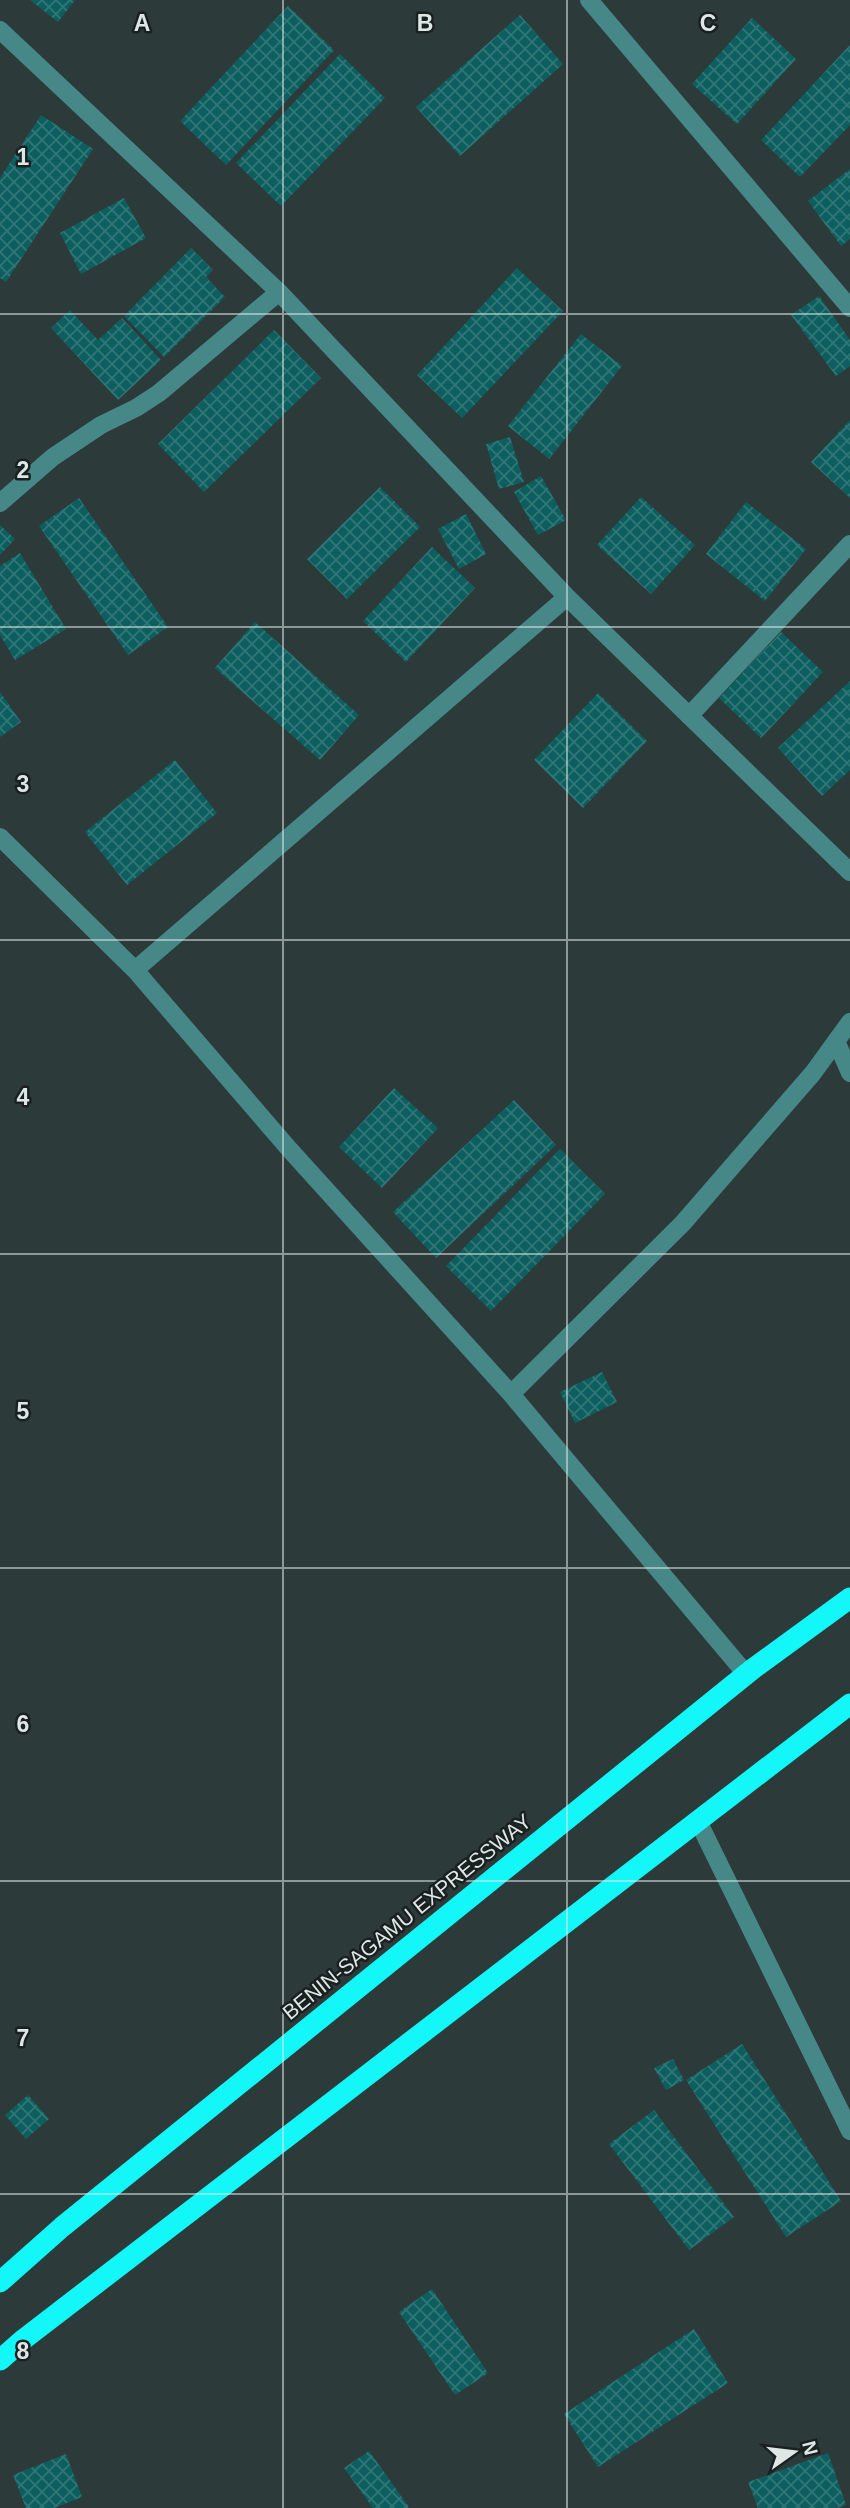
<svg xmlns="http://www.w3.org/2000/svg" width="850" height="2508" viewBox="0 0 850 2508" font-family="Helvetica,sans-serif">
  <defs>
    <pattern id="building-cross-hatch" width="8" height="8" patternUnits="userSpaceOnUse" patternTransform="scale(1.75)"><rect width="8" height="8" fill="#0d5f5f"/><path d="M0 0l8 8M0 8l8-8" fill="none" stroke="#307676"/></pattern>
  </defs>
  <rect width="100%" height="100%" fill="#2d3a3a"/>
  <path fill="url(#building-cross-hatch)" d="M30,0H75L58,22Z
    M288,6L334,50L226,165L180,121Z
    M520,15L563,64L460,156L416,107Z
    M752,18L796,59L737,124L692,84Z
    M850,45V125L800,177L761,140Z
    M340,54L385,98L281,206L236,163Z
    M41,115L93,149L6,282L0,278V178Z
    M850,169V239L841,246L808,201Z
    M124,198L146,238L81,274L60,233Z
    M191,248L213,270L206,277L225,297L164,357L124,316Z
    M517,268L563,311L462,418L417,375Z
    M819,296L850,340V366L836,376L791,315Z
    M70,310L98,340L122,318L161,360L118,400L51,328Z
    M274,330L321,378L204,492L158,444Z
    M581,334L622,366L549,459L508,426Z
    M850,420V498L811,462Z
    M510,437L524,482L499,489L486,444Z
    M541,476L566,520L538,535L514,492Z
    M380,487L420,527L347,599L307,559Z
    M641,497L695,545L651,594L597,545Z
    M79,498L168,627L128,655L39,526Z
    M746,502L806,549L765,601L706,554Z
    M466,514L486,554L459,569L438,529Z
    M0,525L15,539L0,555Z
    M432,547L475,588L406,662L363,621Z
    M20,553L66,629L15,660L0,635V566Z
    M255,622L359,715L320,760L215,668Z
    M781,632L823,672L761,738L719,698Z
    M850,681V770L822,796L778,748Z
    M0,692L21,722L0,737Z
    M598,693L647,741L583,808L534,760Z
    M175,760L217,813L127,885L85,832Z
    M394,1088L438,1128L382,1188L339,1147Z
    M514,1100L556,1145L436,1258L393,1212Z
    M560,1149L605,1194L491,1311L446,1266Z
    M602,1372L617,1402L575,1423L560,1392Z
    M742,2044L841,2201L786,2237L686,2080Z
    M673,2059L684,2080L666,2090L654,2068Z
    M28,2095L49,2119L26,2139L5,2115Z
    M654,2110L734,2217L689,2250L609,2144Z
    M432,2289L488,2373L455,2395L399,2312Z
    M694,2329L728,2383L598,2467L564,2414Z
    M369,2451L409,2507L407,2508H373L344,2468Z
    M828,2453L846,2505L837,2508H758L748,2482Z
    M66,2454L82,2497L54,2508H26L13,2475Z"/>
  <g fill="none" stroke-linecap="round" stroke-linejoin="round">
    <path stroke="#468888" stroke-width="18" d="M589,0L850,308
      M0,30L279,292L567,597L850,872
      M0,503L53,457L101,425L136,408L159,393L279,292
      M689,716L850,544
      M0,837L135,970L290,1150L511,1394L746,1674
      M135,970L567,597
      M836,1041L850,1073
      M511,1394L683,1223L813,1073L850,1022
      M698,1821L850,2131"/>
    <path stroke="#14f7f9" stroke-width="21" d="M0,2282L62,2227L754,1668L850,1598
      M0,2360L24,2339L850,1704"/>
  </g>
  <path fill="none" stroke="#dee6e6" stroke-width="2" stroke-opacity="0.55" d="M283,0V2508M567,0V2508M0,314H850M0,627H850M0,940H850M0,1254H850M0,1568H850M0,1881H850M0,2194H850"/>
  <g text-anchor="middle" stroke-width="5" stroke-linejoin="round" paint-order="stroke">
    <g font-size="21" fill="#dee6e6" stroke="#1a2020">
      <text transform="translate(407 1917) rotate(-39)" y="7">BENIN-SAGAMU EXPRESSWAY</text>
    </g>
  </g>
  <g font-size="23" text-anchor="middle" font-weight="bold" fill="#dee6e6" stroke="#1a2020" stroke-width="5" stroke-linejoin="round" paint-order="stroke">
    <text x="142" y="31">A</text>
    <text x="425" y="31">B</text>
    <text x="708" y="31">C</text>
    <text x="23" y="165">1</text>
    <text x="23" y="478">2</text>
    <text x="23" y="792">3</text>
    <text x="23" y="1105">4</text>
    <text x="23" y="1419">5</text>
    <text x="23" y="1732">6</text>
    <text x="23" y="2046">7</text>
    <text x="23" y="2359">8</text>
  </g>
  <g transform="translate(794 2452) rotate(76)" stroke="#1a2020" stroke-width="5" paint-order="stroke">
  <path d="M0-5L12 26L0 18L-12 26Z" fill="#dee6e6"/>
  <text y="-10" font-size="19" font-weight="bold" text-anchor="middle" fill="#dee6e6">N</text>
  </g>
</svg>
